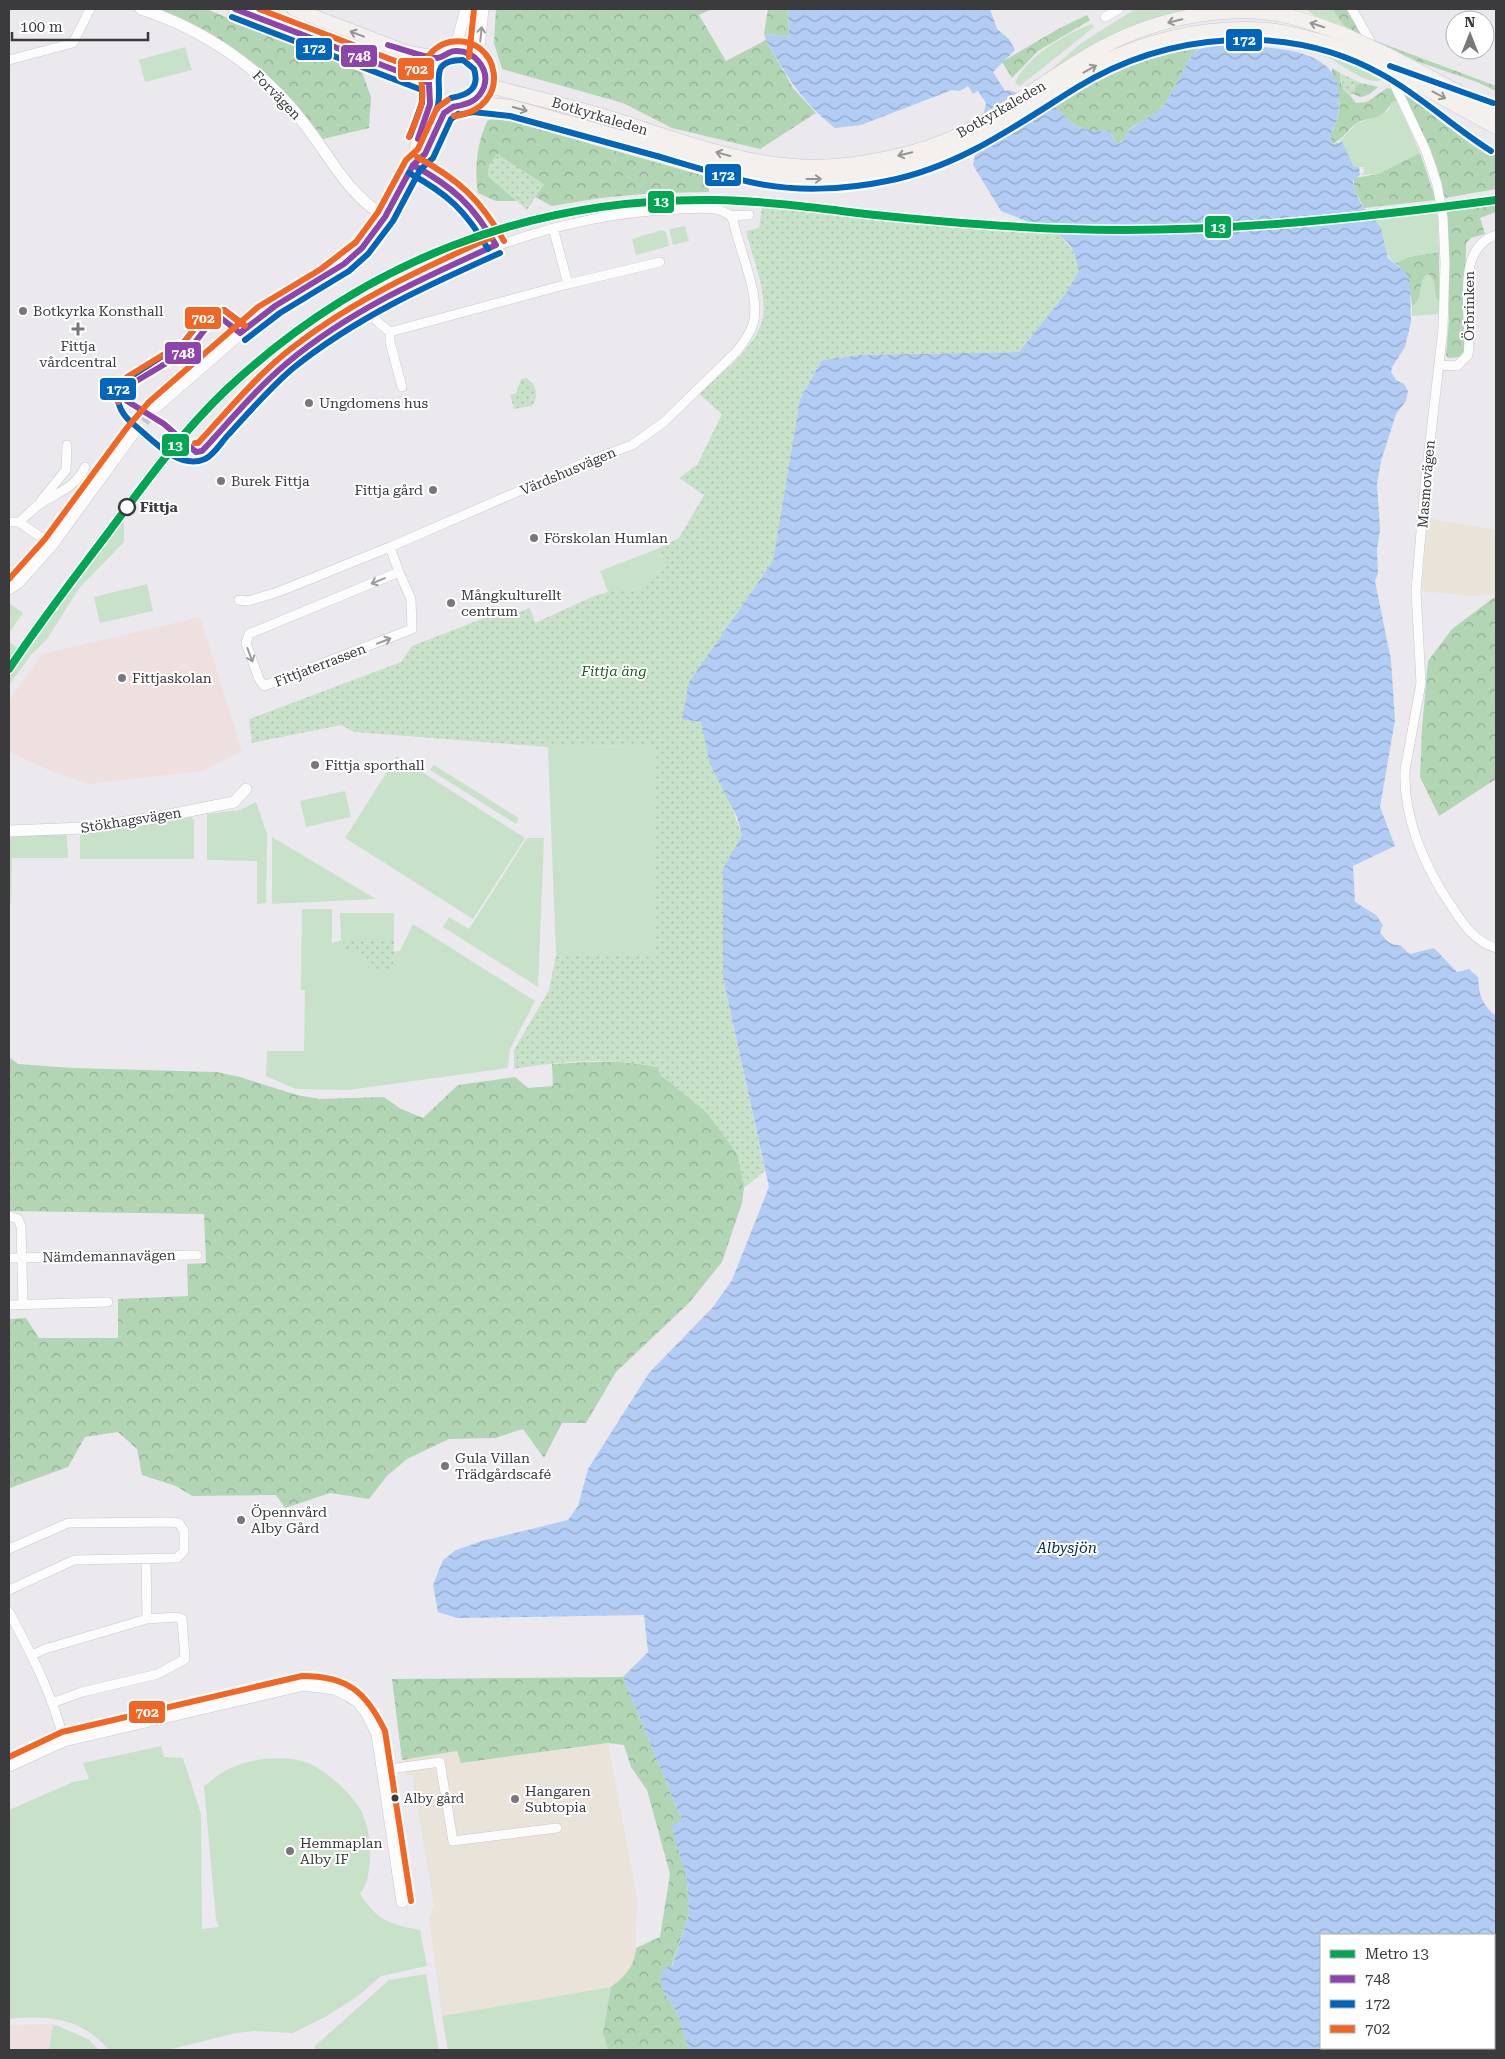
<svg xmlns="http://www.w3.org/2000/svg" width="1505" height="2059" viewBox="0 0 1505 2059" font-family="'Roboto Serif',serif">
  <defs>
    <pattern id="forest-crowns" width="20" height="18" patternUnits="userSpaceOnUse" patternTransform="scale(1.25)"><rect width="20" height="18" fill="#b2d5b4"/><path d="M2 6a3 3 0 1 1 6 0M12 15a3 3 0 1 1 6 0" fill="none" stroke="#92ae94"/></pattern>
    <pattern id="park-dots" width="8" height="8" patternUnits="userSpaceOnUse" patternTransform="scale(1.25)"><rect width="8" height="8" fill="#c8e1c9"/><path d="M2 2h.1M6 6h.1" fill="none" stroke="#adc2ae" stroke-width="1.8" stroke-linecap="round"/></pattern>
    <pattern id="water-waves" width="16" height="10" patternUnits="userSpaceOnUse" patternTransform="scale(1.25)"><rect width="16" height="10" fill="#b2ccf4"/><path d="M0 5q4-4 8 0t8 0" fill="none" stroke="#92a7c7"/></pattern>
  </defs>
  <rect width="100%" height="100%" fill="#ebe9ee"/>
  <path fill="#eae3da" d="M1427,518L1496,530V594L1471,596L1422,591Z
    M608,1743L637,1898L635,1961L630,1972L611,1987L442,2016L429,1917L434,1906L412,1775L405,1776L402,1760L458,1751L461,1763Z"/>
  <path fill="#efe0e0" d="M200,617L242,751L202,771L89,784L51,771L9,752V701L42,654Z
    M53,2024L49,2050H9V2025Z"/>
  <path fill="#c8e1c9" d="M1135,9H1200C1141,18 1093,43 1045,75L1080,44Z
    M1306,9H1332L1344,26L1315,16Z
    M1092,24L1094,27L1020,86L1015,83C1026,57 1066,33 1092,24Z
    M1288,43C1320,48 1349,60 1379,73L1383,79C1369,88 1342,64 1329,58C1316,53 1300,50 1287,47Z
    M185,47L192,70L145,82L139,60Z
    M1397,101L1420,153L1378,174L1360,175L1364,173V167H1354L1340,141L1356,124L1388,111L1392,102Z
    M1438,212L1439,252L1409,257L1394,263C1380,249 1390,237 1373,220Z
    M685,226L689,241L673,245L669,229Z
    M662,230L666,232L669,246L636,255L632,239Z
    M1427,274L1430,275L1434,282L1436,298L1439,301V314L1412,316V306C1424,300 1417,283 1427,274Z
    M119,521L124,522V542L80,587L47,639L30,656L9,685V642L23,651Z
    M657,549L665,566L638,589L608,592L600,571Z
    M147,584L153,611L100,623L94,597Z
    M9,603L23,613L9,633Z
    M655,746L656,955H556L548,747Z
    M397,756L525,838L473,919L345,838Z
    M434,765L519,818L516,824L430,770Z
    M345,791L351,817L306,827L300,801Z
    M256,802L267,834L266,903L257,904V861L207,860V814L240,810Z
    M191,817L194,820V859H80V833Z
    M65,834L67,837L68,858H12L11,904H9V836Z
    M272,837L376,899L272,904Z
    M527,838H544L538,987L443,927L449,917L469,929Z
    M302,909H332V943L341,940L340,913H394V940H343L344,950L366,955L369,962L393,957V952L400,951L413,924L535,1001L510,1049L508,1068L348,1090L296,1089L266,1076L267,1051H304L305,990H301Z
    M161,1746L164,1757L183,1758L201,1814L202,1929L219,1927L216,1920L204,1786C213,1780 222,1771 233,1767C250,1759 274,1757 293,1759C318,1762 345,1787 359,1807C372,1826 375,1876 360,1894C378,1921 389,1924 420,1930L427,1966L381,1976L358,1996L325,2017L293,2033L255,2031L236,2033L168,2050H109C82,2018 48,2015 9,2019V1810L73,1782L89,1779L83,1763Z
    M426,1974L439,2050H315V2046L389,1980Z
    M611,1987L603,2033L608,2050H448L442,2016Z
    M53,2024L88,2039L99,2050H49Z"/>
  <path fill="url(#forest-crowns)" d="M159,9H206L362,72L371,97L369,128L323,139C283,81 226,34 159,9Z
    M496,9H712L699,15L726,61L766,40L793,88L816,113L760,149L672,128L623,103L502,69L494,43Z
    M768,9H788L789,36L764,34Z
    M1332,9H1346L1361,34L1344,26Z
    M1087,15L1090,20L1087,22L1038,51L1012,78L1002,62L1058,29Z
    M1368,38L1496,86V91L1477,82L1419,62Z
    M1200,42H1203C1200,50 1192,52 1189,59C1178,79 1171,103 1151,117C1145,121 1136,123 1131,128C1125,133 1124,142 1117,144L1111,133L1104,130L1094,131L1075,126L1055,107L1059,99L1109,68L1148,53Z
    M1332,68L1340,73L1341,84L1356,103L1367,102L1387,88L1391,89L1397,101L1392,102C1379,125 1366,114 1353,126C1346,133 1341,140 1332,144L1330,135C1340,120 1342,100 1336,84C1335,78 1331,74 1332,68Z
    M1361,83L1378,87C1371,93 1363,101 1354,94L1355,84Z
    M1400,85L1464,129L1496,149V189L1445,198L1437,167Z
    M499,118L708,177L709,192L654,193L600,198L552,206L535,197L544,184L488,176L517,201H496L478,193C474,170 477,141 488,120Z
    M1420,153L1436,200L1364,208L1354,189V178L1378,174Z
    M1496,204V212L1480,218L1485,234L1471,238L1466,243L1465,350L1460,357L1449,358L1446,356L1449,320L1447,211Z
    M1439,252V301L1436,298L1434,282L1430,275L1427,274C1417,283 1424,300 1412,306C1411,291 1407,272 1395,263L1409,257Z
    M1496,596V779L1439,816L1420,777L1422,728L1428,661L1452,629Z
    M9,1057L18,1064L73,1068L216,1072L240,1077L297,1095L320,1099L384,1097L401,1109L423,1118L458,1085L515,1077L528,1088L553,1086L552,1064C589,1062 621,1059 657,1067L661,1075L707,1112L738,1155L744,1188L742,1203L722,1262L689,1303L616,1372L586,1423H562L544,1458L523,1429L495,1438L449,1439L407,1459L387,1476L369,1499L330,1493L285,1508L276,1495L192,1496L176,1486L142,1475L137,1449L118,1432L85,1437L68,1467L10,1488L9,1319L26,1318L39,1338H118V1299L188,1296L187,1264L206,1263L204,1214L9,1211Z
    M623,1677L682,1821L672,1826L687,1880L689,1914L663,1991L677,2012L689,2050H608L603,2033L611,1987C626,1975 634,1968 636,1948L660,1937L670,1874L647,1790L631,1767L624,1745L608,1743L461,1763L457,1751L402,1760L392,1679Z"/>
  <path fill="url(#park-dots)" d="M1340,73L1361,83L1354,86V94L1350,96L1343,90Z
    M497,154L544,184L527,210L488,176V167Z
    M762,207L907,221L910,224L1059,234L1074,252L1079,271L1066,293L1019,352L861,355L822,360L800,399L773,561L689,682L707,742L742,835L735,847L723,978L765,1171L744,1188L738,1155L707,1113L661,1075L657,1067C610,1057 561,1061 514,1069V1050L549,990L556,955H656L654,746L548,747L354,732L341,725L252,743L249,719L401,662L412,646L510,608L512,615L530,608L535,623L594,596L615,590L638,589L665,566L657,549L679,538L704,495L679,478L697,465L722,414L699,394C720,373 753,351 762,321C769,298 752,255 746,231L759,228Z
    M526,378C537,384 539,396 532,406L514,409L510,395L516,393L521,379Z
    M343,940H394L393,970H369L366,955L343,950Z"/>
  <path fill="url(#water-waves)" fill-rule="evenodd" d="M788,9H990L997,29L1009,39L1015,50L993,72L1005,91L1009,90L1055,107L1075,126L1094,131L1109,130L1117,144L1122,142C1128,123 1150,121 1163,106C1174,94 1187,56 1196,51C1208,43 1231,46 1245,46C1279,48 1342,50 1339,99C1339,113 1338,123 1330,135L1332,144L1342,142L1354,167H1359L1360,175L1353,181L1354,189L1361,204L1381,228L1388,258L1406,273L1410,282L1411,322L1405,347L1392,367L1391,372L1396,380L1404,384L1408,391L1406,401L1396,414L1381,461L1377,484L1380,530L1377,549L1378,573L1375,581L1391,660L1395,720L1380,807L1395,846L1353,866L1355,902L1376,915L1383,925L1380,932C1385,939 1390,946 1400,945L1410,954L1434,948L1457,972L1469,969L1478,977C1479,995 1482,1005 1496,1016V2050H689L677,2012L663,1991L660,1975L666,1967L672,1966L689,1914L687,1880L671,1825L682,1821L623,1677L648,1652L644,1615L457,1618L438,1612L433,1585L443,1560L456,1550L482,1541L568,1520L578,1506L588,1469L649,1373L713,1307L732,1280L769,1187L723,978V869L742,835L737,817L710,764L701,722L682,719L689,682L773,561L800,399L822,360L861,355L1019,352L1066,293L1079,271L1074,252L1068,243L1058,234L1001,211L973,165L986,103L978,91L973,94L968,86L960,91L952,90L861,125L835,128C800,100 788,78 766,40L764,34L789,36ZM1321,1935H1494V2048H1321Z"/>
  <g fill="none" stroke-linecap="round" stroke-linejoin="round">
    <path stroke="#c8c6cb" stroke-width="11" stroke-dasharray="11 5.5" stroke-linecap="butt" d="M133,434L155,408"/>
    <g stroke="#c9c7cb" stroke-width="10">
      <path id="minor" d="M1352,9L1374,48
        M1105,17L1119,9
        M9,60L73,43L90,9
        M1387,69L1426,151L1437,184L1443,218L1445,263L1443,329L1425,485L1416,591L1421,683L1405,770C1403,818 1425,868 1452,907C1464,925 1474,941 1496,948
        M413,165C459,189 471,200 496,245
        M553,228L568,284
        M365,307L379,323L390,332L568,284L660,262
        M390,332V342L402,387
        M1439,365L1457,366L1468,355C1473,319 1452,249 1496,235
        M196,452L202,451C230,422 255,390 286,363C383,281 540,216 667,210C683,209 701,207 716,209C722,210 725,213 730,215C735,216 743,215 749,215
        M40,502L66,470L67,445
        M9,522H19
        M52,545L19,522C25,517 31,511 37,506C55,493 75,489 85,467
        M390,547L399,572L249,634L246,643L259,679L264,686L412,629L411,599L399,572
        M239,600L248,601L278,592L390,547L586,462L632,445L664,422L737,351C744,342 752,331 754,320C759,291 739,249 733,220L730,215
        M9,1216L18,1219L21,1226L23,1304
        M9,1258L197,1255
        M9,1305L108,1302
        M9,1549L68,1523L172,1522L179,1523L184,1531V1551L177,1558L74,1560L9,1590
        M146,1559L147,1619
        M9,1612C31,1653 53,1696 64,1741
        M32,1655L45,1649L147,1619L177,1617L182,1619L185,1659L158,1674L82,1692L52,1703
        M383,1770L440,1762L453,1841L557,1828"/>
    </g>
    <g stroke="#c9c7cb" stroke-width="12">
      <path id="tertiary" d="M141,9C206,30 265,71 306,126C332,160 348,194 385,217
        M455,50L466,9
        M478,58L483,9
        M413,165C414,139 428,117 432,92
        M155,408L263,314L326,276L362,248L385,217L413,165L425,154L444,113L453,107
        M9,589L18,583L52,545L133,434
        M9,831L84,828L154,818L234,802L246,789
        M9,1766L64,1741L304,1685L335,1689L347,1695L357,1701L366,1712L377,1734L402,1902"/>
    </g>
    <g stroke="#c9c7cb" stroke-width="15">
      <path id="secondary" d="M235,9L429,83
        M294,9L406,52L437,58
        M429 78a28 28 0 1 1 56 0a28 28 0 1 1-56 0Z
        M1386,54L1496,112
        M1396,72L1496,127
        M486,82L497,88C539,99 581,109 622,122C695,146 768,174 845,165C881,161 917,153 950,139C1001,116 1044,81 1092,53C1147,21 1220,3 1283,15C1303,19 1323,27 1343,34
        M472,103L512,107L753,174C823,184 892,177 957,150C1003,130 1043,97 1087,71C1140,40 1208,25 1269,30C1291,33 1314,39 1335,46"/>
    </g>
    <use href="#minor" stroke="#fcfcfc" stroke-width="9"/>
    <use href="#tertiary" stroke="#fcfcfc" stroke-width="11"/>
    <use href="#secondary" stroke="#f3f0ed" stroke-width="14"/>
    <g stroke="#c9c7cb" stroke-width="15" stroke-linecap="butt">
      <path id="secondary-bridge" d="M1343,34L1386,54
        M1335,46L1396,72"/>
    </g>
    <use href="#secondary-bridge" stroke="#f3f0ed" stroke-width="14"/>
    <g stroke="#fff" stroke-width="10">
      <path id="bus-1" d="M235,9L429,83L430,104L418,139
        M388,45C398,48 429,59 437,58C444,57 449,51 455,51C474,50 490,69 484,87C478,102 467,104 453,107
        M413,165C453,187 473,205 496,245
        M240,333L275,306L344,264L362,248L385,217L413,165L425,154L444,113L453,107
        M127,401L126,392L133,383L190,349L212,320L221,318L240,333
        M127,401L164,424L196,452
        M196,452L202,451C230,421 256,389 287,363C349,311 423,278 496,245"/>
    </g>
    <g stroke="#fff" stroke-width="10">
      <path id="bus-2" d="M232,17L422,90V103L410,136
        M1390,66L1493,103
        M437,109C445,85 425,60 463,60L474,69C480,88 469,95 451,98
        M454,116L473,112L510,116C558,129 606,142 653,155C685,164 718,175 750,182C793,192 844,190 887,181C959,167 1015,126 1076,88C1167,32 1288,21 1383,75C1421,96 1454,128 1491,151
        M409,173C448,194 466,211 488,249
        M245,326L224,310L207,313L184,342L121,383C113,397 120,413 132,423C151,438 178,471 205,459C214,455 222,441 229,434C249,412 269,389 292,369C355,318 426,286 500,253
        M245,340L280,313L349,271L368,254L393,221L420,170L433,158L451,119L458,114"/>
    </g>
    <g stroke="#fff" stroke-width="10">
      <path id="bus-3" d="M259,9L432,75
        M469,57L474,9
        M409,137C414,125 420,113 422,101C424,86 417,74 426,60C431,51 440,44 450,42C499,33 516,108 454,116
        M417,157C459,180 480,199 504,241
        M118,402V390L127,377L184,342L208,312L224,310L245,326
        M195,443H198C225,414 251,382 282,356C345,304 419,270 492,237
        M9,579L45,539L126,429L149,402L258,307L321,269L356,242L378,212L406,160L418,149L437,108L448,100
        M9,1757L62,1732L302,1676C348,1676 366,1692 385,1731L411,1901"/>
    </g>
    <use href="#bus-1" stroke="#8e44ad" stroke-width="6"/>
    <use href="#bus-2" stroke="#0065bd" stroke-width="6"/>
    <use href="#bus-3" stroke="#f26522" stroke-width="6"/>
    <g stroke="#fff" stroke-width="11">
      <path id="metro-1" d="M9,669C40,622 74,578 108,533C145,483 181,433 226,390C362,262 529,197 715,200C766,201 816,208 866,214C933,221 1001,227 1068,229C1212,234 1353,219 1496,200"/>
    </g>
    <use href="#metro-1" stroke="#00a651" stroke-width="8"/>
  </g>
  <defs><path id="oneway-shaft" d="M-6 0H5M1.5-3L5.5 0L1.5 3" fill="none" stroke-width="1.6" stroke-linecap="round" stroke-linejoin="round" transform="scale(1.25)"/></defs>
  <g stroke="#979595">
    <use href="#oneway-shaft" transform="translate(1175 21) rotate(167)"/>
    <use href="#oneway-shaft" transform="translate(1317 25) rotate(-162)"/>
    <use href="#oneway-shaft" transform="translate(357 34) rotate(-159)"/>
    <use href="#oneway-shaft" transform="translate(1090 69) rotate(-29)"/>
    <use href="#oneway-shaft" transform="translate(1439 95) rotate(28)"/>
    <use href="#oneway-shaft" transform="translate(520 109) rotate(16)"/>
    <use href="#oneway-shaft" transform="translate(723 154) rotate(-165)"/>
    <use href="#oneway-shaft" transform="translate(905 154) rotate(166)"/>
    <use href="#oneway-shaft" transform="translate(814 179)"/>
  </g>
  <g stroke="#9c9b9c">
    <use href="#oneway-shaft" transform="translate(481 34) rotate(-84)"/>
    <use href="#oneway-shaft" transform="translate(378 581) rotate(158)"/>
    <use href="#oneway-shaft" transform="translate(384 641) rotate(-21)"/>
    <use href="#oneway-shaft" transform="translate(250 655) rotate(69)"/>
  </g>
  <g fill="#79777b" stroke="#fff" stroke-width="2">
    <circle cx="23" cy="311" r="5"/>
    <path d="M75.5 321.5h5v5h5v5h-5v5h-5v-5h-5v-5h5z"/>
    <circle cx="309" cy="403" r="5"/>
    <circle cx="221" cy="481" r="5"/>
    <circle cx="433" cy="490" r="5"/>
    <circle cx="534" cy="538" r="5"/>
    <circle cx="451" cy="603" r="5"/>
    <circle cx="122" cy="678" r="5"/>
    <circle cx="315" cy="765" r="5"/>
    <circle cx="445" cy="1466" r="5"/>
    <circle cx="241" cy="1520" r="5"/>
    <circle cx="515" cy="1799" r="5"/>
    <circle cx="290" cy="1851" r="5"/>
  </g>
  <circle fill="#fff" stroke="#3b3a3d" stroke-width="2.5" cx="127" cy="507" r="8"/>
  <circle fill="#3b3a3d" stroke="#fff" stroke-width="2" cx="395" cy="1798" r="4.5"/>
  <g text-anchor="middle" stroke-width="4" stroke-linejoin="round" paint-order="stroke">
    <g font-size="13" fill="#3b3a3d" stroke="#fff" text-anchor="start">
      <text x="404" y="1803">Alby gård</text>
    </g>
    <g font-size="14" fill="#3b3a3d" stroke="#fff">
      <text transform="translate(277 95) rotate(46)" y="5">Forvägen</text>
      <text transform="translate(1001 109) rotate(-30)" y="5">Botkyrkaleden</text>
      <text transform="translate(600 116) rotate(17)" y="5">Botkyrkaleden</text>
      <text transform="translate(1469 306) rotate(-90)" y="5">Örbrinken</text>
      <text transform="translate(568 471) rotate(-23)" y="5">Värdshusvägen</text>
      <text transform="translate(1426 484) rotate(-85)" y="5">Masmovägen</text>
      <text transform="translate(320 665) rotate(-21)" y="5">Fittjaterrassen</text>
      <text transform="translate(131 820) rotate(-9)" y="5">Stökhagsvägen</text>
      <text transform="translate(109 1256) rotate(-1)" y="5">Nämdemannavägen</text>
    </g>
    <g font-size="14" fill="#3b3a3d" stroke="#fff" text-anchor="start">
      <text x="33" y="316">Botkyrka Konsthall</text>
      <text x="78" y="351" text-anchor="middle">Fittja<tspan x="78" dy="16">vårdcentral</tspan></text>
      <text x="319" y="408">Ungdomens hus</text>
      <text x="231" y="486">Burek Fittja</text>
      <text x="423" y="495" text-anchor="end">Fittja gård</text>
      <text x="544" y="543">Förskolan Humlan</text>
      <text x="461" y="600">Mångkulturellt<tspan x="461" dy="16">centrum</tspan></text>
      <text x="132" y="683">Fittjaskolan</text>
      <text x="325" y="770">Fittja sporthall</text>
      <text x="455" y="1463">Gula Villan<tspan x="455" dy="16">Trädgårdscafé</tspan></text>
      <text x="251" y="1517">Öpennvård<tspan x="251" dy="16">Alby Gård</tspan></text>
      <text x="525" y="1796">Hangaren<tspan x="525" dy="16">Subtopia</tspan></text>
      <text x="300" y="1848">Hemmaplan<tspan x="300" dy="16">Alby IF</tspan></text>
    </g>
    <g font-size="14" font-weight="bold" fill="#3b3a3d" stroke="#fff" text-anchor="start">
      <text x="140" y="512">Fittja</text>
    </g>
    <g font-size="14" font-style="italic" fill="#1b5c20" stroke="#fff">
      <text x="614" y="676">Fittja äng</text>
    </g>
    <g font-size="15" font-style="italic" fill="#082852" stroke="#fff">
      <text x="1067" y="1553">Albysjön</text>
    </g>
  </g>
  <g stroke="#fff" stroke-width="2">
    <rect x="1225" y="28" width="38" height="24" rx="5" fill="#0065bd"/>
    <rect x="295" y="37" width="38" height="24" rx="5" fill="#0065bd"/>
    <rect x="340" y="44" width="38" height="24" rx="5" fill="#8e44ad"/>
    <rect x="397" y="57" width="38" height="24" rx="5" fill="#f26522"/>
    <rect x="704" y="163" width="38" height="24" rx="5" fill="#0065bd"/>
    <rect x="647" y="190" width="28" height="24" rx="5" fill="#00a651"/>
    <rect x="1204" y="215" width="28" height="24" rx="5" fill="#00a651"/>
    <rect x="184" y="306" width="38" height="24" rx="5" fill="#f26522"/>
    <rect x="164" y="341" width="38" height="24" rx="5" fill="#8e44ad"/>
    <rect x="99" y="377" width="38" height="24" rx="5" fill="#0065bd"/>
    <rect x="161" y="433" width="29" height="24" rx="5" fill="#00a651"/>
    <rect x="128" y="1700" width="38" height="24" rx="5" fill="#f26522"/>
  </g>
  <g font-size="14" text-anchor="middle" font-weight="bold" fill="#fff">
    <text x="1244" y="45">172</text>
    <text x="314" y="53">172</text>
    <text x="359" y="61">748</text>
    <text x="416" y="74">702</text>
    <text x="723" y="180">172</text>
    <text x="661" y="206">13</text>
    <text x="1218" y="232">13</text>
    <text x="203" y="323">702</text>
    <text x="183" y="358">748</text>
    <text x="118" y="394">172</text>
    <text x="175" y="450">13</text>
    <text x="147" y="1717">702</text>
  </g>
  <rect width="1505" height="2059" fill="none" stroke="#3b3a3d" stroke-width="20"/>
  <rect x="1320" y="1934" width="175" height="115" fill="#ffffff" stroke="#b1b0b1"/>
  <rect x="1330" y="1950" width="25" height="8" fill="#00a651" stroke="#b1b0b1"/>
  <text x="1365" y="1959" font-size="15" fill="#3b3a3d">Metro 13</text>
  <rect x="1330" y="1975" width="25" height="8" fill="#8e44ad" stroke="#b1b0b1"/>
  <text x="1365" y="1984" font-size="15" fill="#3b3a3d">748</text>
  <rect x="1330" y="2000" width="25" height="8" fill="#0065bd" stroke="#b1b0b1"/>
  <text x="1365" y="2009" font-size="15" fill="#3b3a3d">172</text>
  <rect x="1330" y="2025" width="25" height="8" fill="#f26522" stroke="#b1b0b1"/>
  <text x="1365" y="2034" font-size="15" fill="#3b3a3d">702</text>
  <g transform="translate(1470 35)"><circle r="24" fill="#ffffff" stroke="#b1b0b1"/>
  <path d="M0-4L9 19L0 12L-9 19Z" fill="#79777b"/>
  <text y="-8" font-size="14" font-weight="bold" text-anchor="middle" fill="#3b3a3d">N</text>
  </g>
  <path d="M12 32v8h136v-8" fill="none" stroke="#3b3a3d" stroke-width="2.5"/>
  <text x="20" y="32" font-size="15" fill="#3b3a3d" stroke="#ffffff" stroke-width="4" paint-order="stroke">100 m</text>
</svg>
